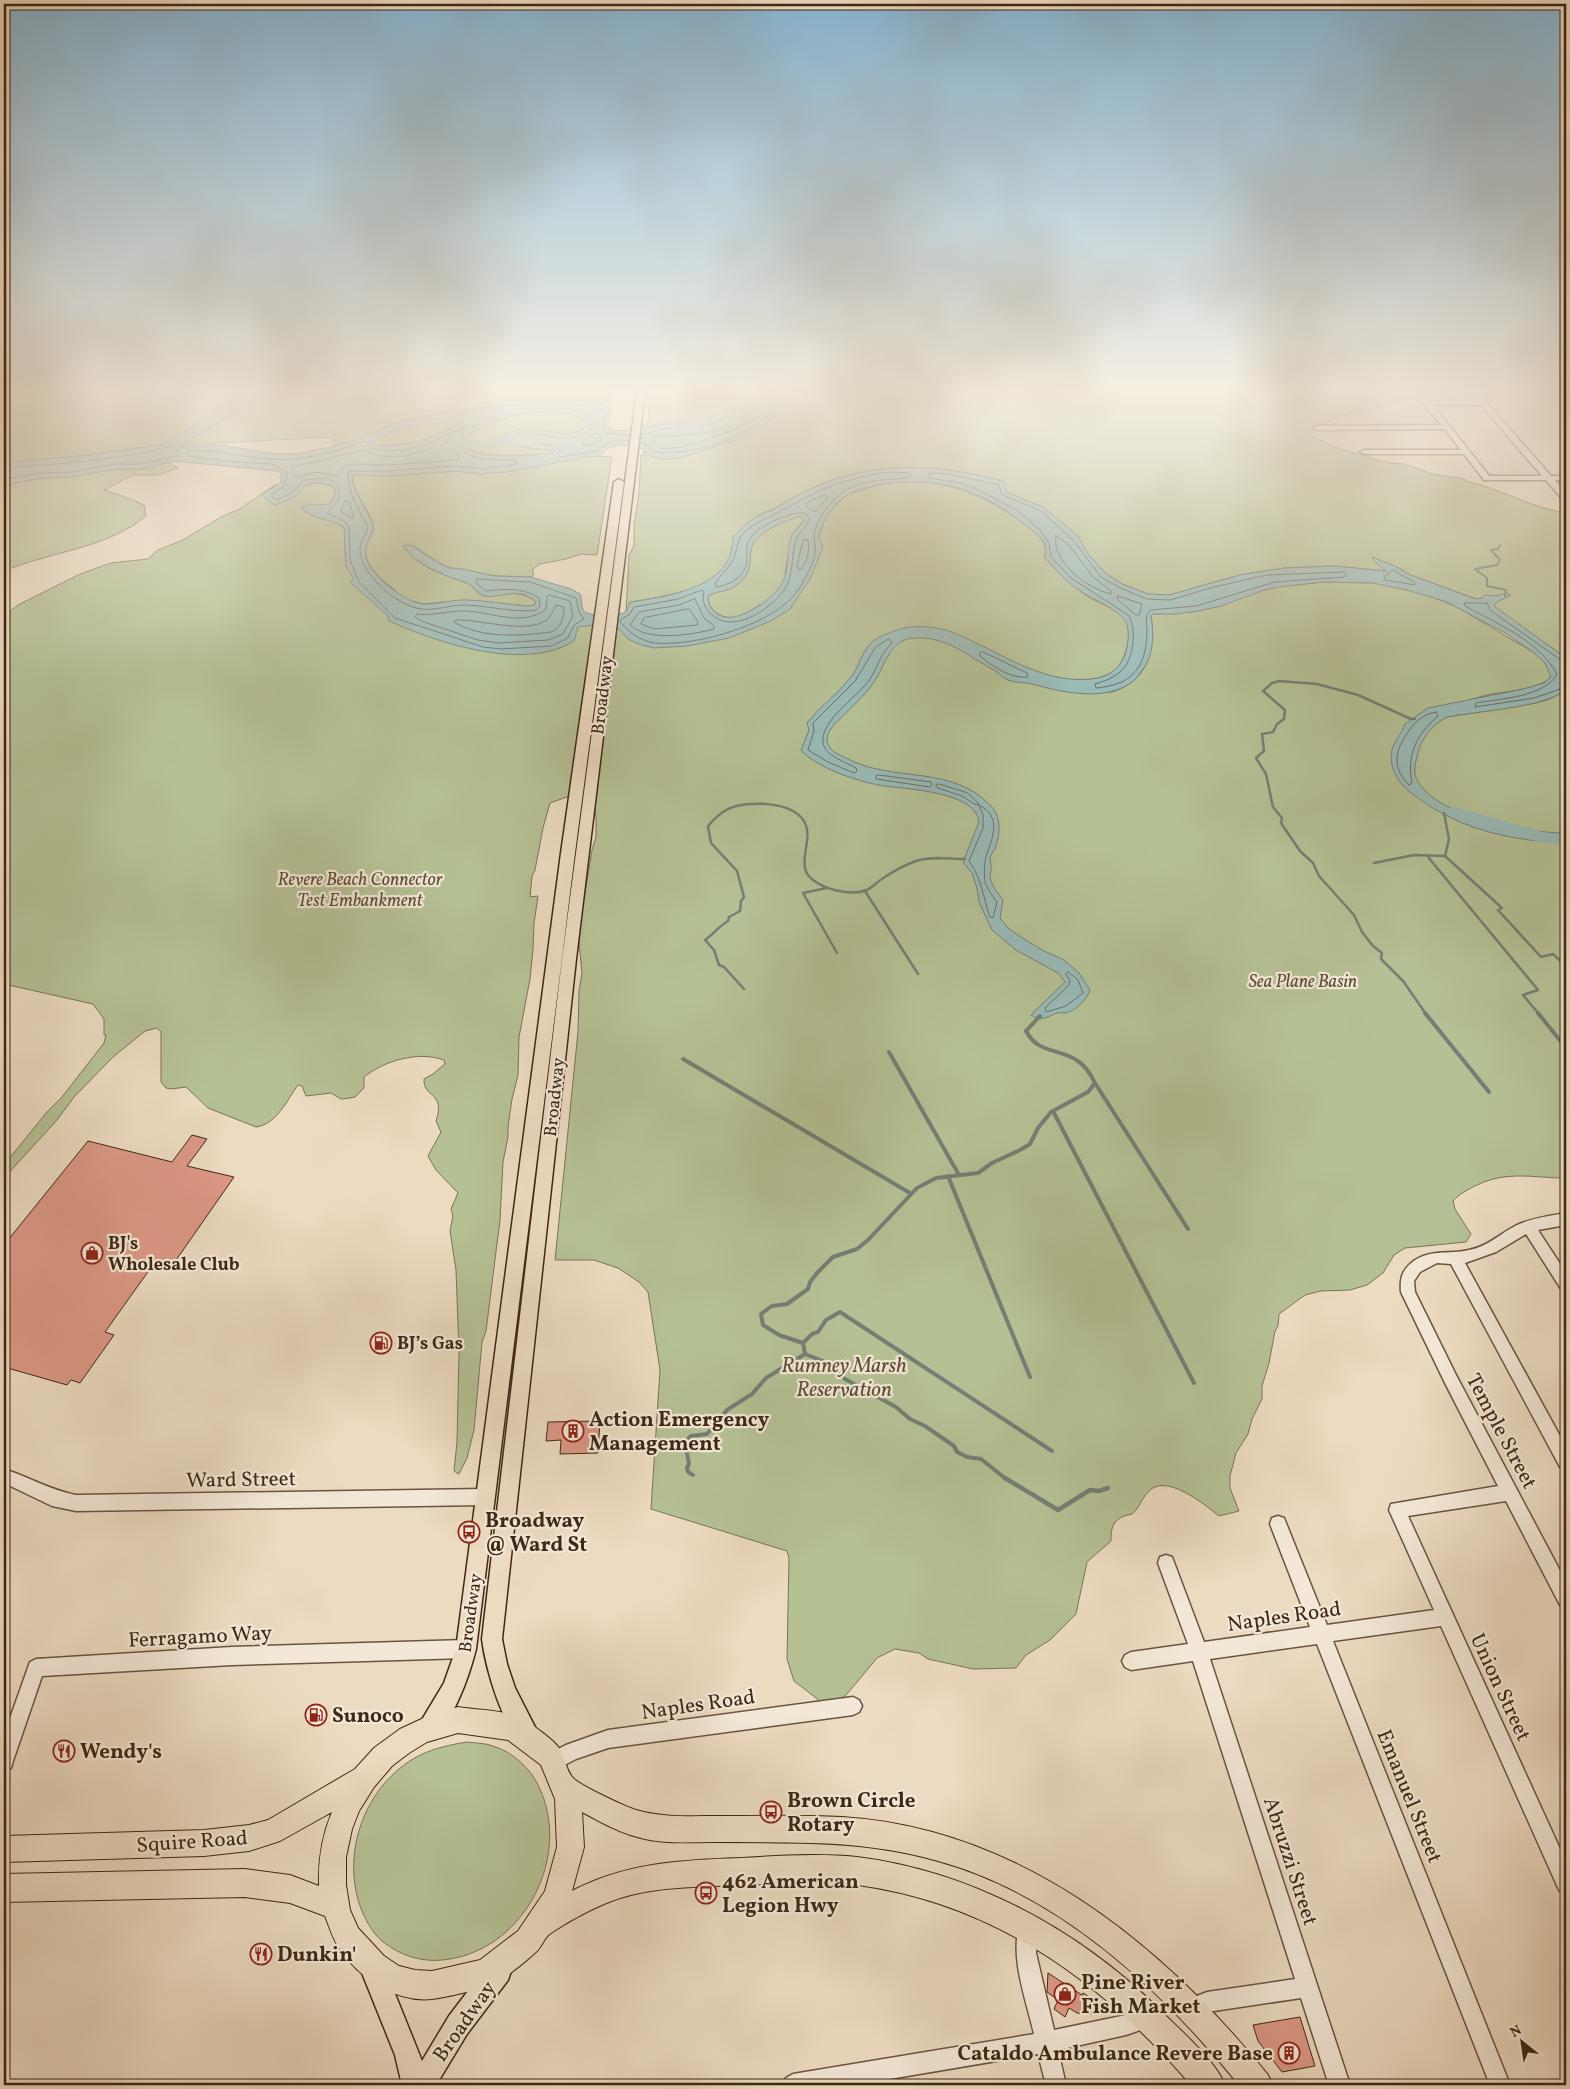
<svg xmlns="http://www.w3.org/2000/svg" width="1570" height="2089" viewBox="0 0 1570 2089" font-family="Vollkorn,serif">
  <rect width="100%" height="100%" fill="#ecdbc1"/>
  <filter id="stains"><feTurbulence type="fractalNoise" baseFrequency=".004" numOctaves="4"/><feColorMatrix values="0 0 0 0 .2 0 0 0 0 .09 0 0 0 0 .02 0 0 0 .5 -.17"/></filter>
  <radialGradient id="worn" r=".72"><stop offset=".6" stop-color="#630" stop-opacity="0"/><stop offset="1" stop-color="#630" stop-opacity=".3"/></radialGradient>
  <path fill="#b5c195" stroke="#7a7455" d="M4,391H610L612,411L597,402L581,400L456,410L393,425L348,443L334,446V440L331,437L161,446L4,465Z
    M673,391H733V395L725,400L722,414C703,427 666,422 642,429L650,418L648,408L650,400Z
    M801,391H1447L1392,403L1386,406L1337,417L1313,430L1315,438L1338,448L1388,463L1405,464L1432,474L1465,479V481C1500,488 1531,508 1566,513V658L1493,606L1497,602L1509,596L1500,595L1476,599L1408,574L1403,570L1387,563L1384,568L1387,571L1334,566L1284,568L1240,575L1169,595L1148,594L1122,584L1105,573L1088,554L1077,536L1043,507L1006,492L1005,483L1002,481C922,459 847,461 776,508C771,511 764,511 759,515C756,518 753,524 751,528C741,542 732,563 721,576C711,588 647,600 630,602L626,613L629,555L634,546V525L639,494L641,455L644,454V451L646,454L659,459L680,458L741,438L759,429Z
    M540,412C553,414 581,411 588,425C568,447 529,415 501,439C508,448 545,450 557,450L553,453C532,455 480,461 464,446V438L467,435C491,422 513,413 540,412Z
    M450,421L459,423C444,434 389,456 373,443C385,427 430,426 450,421Z
    M588,456L612,457L597,555L581,554L566,559L540,564L533,569V576L531,577L497,576L447,567L413,546L404,545V548L414,559L432,570L469,584L481,595C499,594 521,589 536,602L535,605L528,606L463,600L424,604L412,601L430,612L627,618L658,637L751,616L761,604C755,607 750,612 744,615C729,622 709,615 708,597C715,589 731,591 739,583C755,568 747,559 753,543C758,532 789,519 800,516L804,520L792,534L785,574C795,562 813,546 820,533C822,529 823,523 824,519C826,514 843,497 847,495C853,492 860,491 866,489C923,469 983,491 1028,527C1038,534 1049,544 1044,557C1057,571 1071,585 1087,596C1099,604 1117,608 1126,620C1132,631 1127,651 1122,661C1116,675 1097,680 1083,680C1090,683 1099,690 1107,692C1113,693 1121,689 1125,686C1151,673 1155,641 1151,615L1153,614L1191,612L1221,606L1243,596L1275,587L1323,582L1379,583L1431,596L1457,607L1533,652L1543,660L1552,675C1546,688 1506,692 1492,694C1459,700 1430,720 1401,735L1417,756C1418,739 1433,724 1447,717L1536,703L1550,699L1566,690V1172L1560,1178C1529,1177 1505,1171 1475,1186C1467,1190 1459,1194 1453,1201L1455,1209L1471,1234L1466,1242L1405,1248L1394,1255L1383,1273L1367,1285L1350,1290L1321,1291L1305,1295L1279,1314L1278,1326L1275,1331L1269,1363L1262,1386V1399L1252,1419L1248,1434L1236,1453L1230,1476V1488L1239,1511L1219,1516C1204,1504 1165,1472 1148,1492C1142,1498 1139,1509 1132,1514C1129,1515 1127,1515 1124,1516C1112,1521 1111,1529 1111,1541L1087,1562L1076,1614L1050,1640L1026,1655L1016,1668L973,1669L928,1659L919,1653L895,1649L877,1658L847,1694L835,1703L828,1705L820,1701L794,1681L787,1659L789,1558L787,1551L651,1509L660,1370L648,1292L639,1282L618,1268L594,1260H555L578,1032L579,991L582,973L579,943L580,923L592,850L596,837V818L594,801L596,751L586,756L575,794L550,803L543,828L535,870L532,876L530,897L538,896L534,923L533,949L530,979L519,1037L518,1075L512,1099L508,1127V1137L503,1162L500,1220L486,1331L482,1342L474,1430L467,1458L459,1474L454,1471L457,1442L459,1353L456,1270L450,1231L453,1216L451,1209L458,1193L436,1170L428,1156L441,1132L436,1121C446,1091 423,1099 424,1079L433,1074L445,1064L444,1060C419,1051 385,1060 364,1077V1088L355,1097L350,1098L341,1099L331,1093L306,1096L302,1086L298,1085C287,1100 277,1124 256,1127L208,1108L186,1087L171,1089L166,1088L161,1082V1032L157,1028L145,1031L113,1057L74,1097L57,1120L4,1178V1165L47,1112L62,1097L104,1043L106,1035H104V1019L93,1004L4,984V616L18,605L80,574L111,563L148,559L158,550L183,540L221,517L238,510L276,484L264,497L275,505C293,493 311,475 333,487L336,493L331,503C322,507 311,503 301,507C311,520 323,515 337,513V523L345,529V555L396,591C382,580 358,562 368,542C370,536 375,530 373,524C368,509 352,490 352,475L389,476L456,471L481,474L512,471Z
    M168,462L178,468L158,475H133L104,490L128,498L144,505L146,516C108,548 49,552 4,571V485L42,478L71,477L116,469H142Z
    M467,1742C475,1743 485,1743 493,1746C513,1752 531,1769 539,1787C572,1856 525,1947 450,1959C427,1963 405,1958 386,1944C375,1937 367,1923 362,1911C340,1857 363,1789 413,1759C430,1749 448,1745 467,1742Z"/>
  <path fill="#99bab7" stroke="#757f76" fill-rule="evenodd" d="M239,391H259L236,412L179,447L222,445L275,454H297L348,443L401,421L456,410L581,400L597,402L612,411L608,426L610,429C629,434 646,426 665,424C679,422 718,425 724,409L723,402L733,395V391H801L759,429L741,438L680,458L661,459L643,454L646,452L644,449C630,446 609,441 601,456L585,457L507,472L480,474L456,471L389,476L352,475C351,489 367,510 372,523C377,535 359,544 368,563C376,579 404,601 422,604C435,605 450,600 464,600C485,600 507,605 528,606L535,605L536,602C519,585 501,599 485,596C478,595 475,588 470,585C465,581 458,580 452,578C433,571 417,562 404,547L403,545L413,546L436,562L449,568L462,569L494,576L531,577L571,589L580,594C582,599 581,605 583,610C586,617 619,617 625,612C628,610 628,605 631,602C669,596 733,588 733,538C741,528 750,519 762,514C767,512 772,511 776,508C850,461 919,459 1002,481L1006,484V492L1043,507L1078,536L1088,554L1105,573L1122,584L1148,594L1169,595L1240,575L1284,568L1334,566L1386,571L1375,562L1372,557L1397,567L1408,574L1475,599L1483,598L1485,595L1496,596L1507,593L1511,595L1497,602L1494,606L1566,658V690C1543,708 1478,711 1447,717C1431,725 1420,740 1417,757C1415,765 1413,772 1417,780C1437,818 1527,833 1566,833V843C1513,841 1461,830 1418,798C1402,787 1391,775 1391,755C1392,743 1402,734 1405,724L1428,708L1523,689L1544,683L1551,677L1545,663L1533,652L1505,633L1447,602L1407,590L1373,583L1323,582L1279,587L1264,590L1221,606L1198,611L1175,614H1153L1151,616C1154,633 1154,655 1143,669C1139,674 1136,680 1131,683C1103,702 1061,692 1032,684C1023,682 1014,683 1006,679C1001,677 998,672 994,670C967,656 947,636 915,638C889,639 886,665 874,682C867,693 856,703 847,712C838,721 819,735 831,749C835,754 843,756 848,759C895,783 951,764 991,806C1002,818 1000,835 995,849C993,852 990,855 990,859C990,862 991,863 991,866C992,870 990,873 990,877C991,885 998,894 1003,900L1000,918L1009,929L1021,937L1042,950L1064,960L1079,973L1090,990C1088,998 1075,1012 1065,1013C1062,1013 1060,1012 1057,1013C1047,1017 1041,1022 1031,1015L1065,982L1058,973L1016,950L992,930L979,902L977,888L972,873L963,862L979,822C977,792 907,789 885,786C862,783 816,768 801,750L809,730L807,723C820,706 838,694 851,677C859,667 861,654 870,644C876,637 891,632 900,629C918,624 942,627 959,635C1004,654 1046,687 1098,678C1110,675 1120,668 1125,655C1128,646 1131,627 1124,619C1113,606 1088,598 1073,586C1062,578 1054,566 1044,557C1051,544 1038,534 1028,527C1007,510 985,496 959,488C927,479 877,479 847,495C834,502 821,523 819,537L823,547L810,579L790,609L771,621L729,638L687,646L654,648L639,644L628,639L616,626L601,624L578,627L574,641C524,672 438,643 389,621L388,616L350,582L354,579L346,566L344,527C330,518 311,520 301,507C311,502 322,507 331,503L336,493L333,487C325,482 315,482 305,485L295,497L275,505L264,497L263,494L281,482V474L277,471L174,461L142,469H116L71,477L42,478L4,485V463L88,455L165,444L209,417L231,401ZM540,412C553,414 581,411 588,425C567,449 524,412 499,441L535,449L556,450L553,453C532,455 480,461 464,446V438L467,435C491,422 513,413 540,412ZM450,421L459,423C436,441 405,446 377,445L373,443C383,428 432,426 450,421ZM800,516L804,520C801,526 794,531 792,535C785,551 791,572 780,587C769,602 728,632 712,609C709,604 707,600 709,595C719,591 730,591 738,584C757,567 745,559 754,542C759,532 789,519 800,516Z"/>
  <g fill="none" stroke-linecap="round" stroke-linejoin="round">
    <path stroke="#6c7066" stroke-width="1" d="M744,391C743,399 738,401 735,408C733,413 734,418 730,422C715,438 675,434 654,437L653,441C654,442 656,446 658,447C672,455 738,429 752,421C764,413 774,401 783,391
      M751,391L750,403L742,412L744,415L753,410L773,391
      M491,412L493,414L492,417L465,430L462,429V415Z
      M458,430L462,432C453,464 494,459 515,460L517,464L482,469L456,466L388,471H349C345,488 359,512 368,526C367,535 359,543 360,551C362,576 398,606 421,609C437,611 452,604 467,605C490,606 513,613 536,610L540,606L539,598C522,587 505,589 486,591L476,583L477,579L530,582L576,598L579,612L584,619L574,625L568,638L551,646L501,649L483,647L395,618L359,582L350,560L349,526L344,521L327,513C338,501 342,499 337,483L325,478L304,480L292,493L277,500L272,497V494L284,486L287,477C285,470 278,466 271,464L224,461L188,456L186,454L188,451C215,449 241,457 268,459C302,461 334,453 365,441L372,448C401,457 432,443 458,430Z
      M597,433L602,437C599,445 591,445 583,445V441Z
      M641,435C649,433 657,430 665,429C687,426 708,430 727,416L728,404L736,398L737,391
      M629,441H615L606,444L597,451L561,457L559,456V449L555,446L519,441L514,437C534,424 568,453 592,427C591,415 581,414 572,409L573,406C585,405 595,407 606,413L603,427L607,433L630,435
      M450,442L459,457L457,460L388,465L351,464L344,467L338,476L316,472L295,477L291,469L292,466L312,463L362,450L383,457L406,456Z
      M640,443L649,446L653,452C687,456 732,443 759,423C772,413 781,401 793,391
      M4,468C61,464 118,460 173,446L180,453L178,456L141,464H115L71,472L42,473L4,479
      M891,472L909,473L911,476L909,478C885,480 855,479 837,497C826,508 817,519 814,535C814,542 816,548 815,554C813,565 805,579 799,589C777,624 695,647 655,643C640,641 629,632 620,622L621,619L629,615L634,607L678,599L702,590L704,592C702,600 704,607 710,613C731,636 770,610 784,590C795,574 790,555 797,538C800,531 807,527 809,519L805,513C790,511 754,527 748,542C746,548 747,555 747,561C745,577 730,585 716,587L715,583L733,561L740,537L746,531C756,522 768,518 779,512C818,490 846,477 891,472Z
      M930,473L948,474L999,485L1001,493L1005,496L1041,511L1073,540L1101,577L1120,588L1147,599L1170,600L1214,587L1267,575L1345,572L1346,575L1344,577L1275,582L1196,606L1150,610C1144,617 1147,623 1147,632C1146,668 1132,685 1096,688L1095,684C1105,681 1116,677 1123,669C1134,657 1137,628 1128,615L1071,578L1051,557L1049,544L1042,532L1017,510L972,487L956,482L929,478L928,475Z
      M824,495L827,496V499L815,512L806,506L807,503Z
      M345,501H349L354,519L341,512Z
      M1056,536L1069,545L1093,577L1111,591V594C1088,589 1051,562 1056,536Z
      M804,539L808,540C810,550 807,565 799,571L797,566Z
      M1393,570L1414,582L1415,585L1385,580V577Z
      M549,595L570,601L573,616L563,634L548,640L499,643L478,640L421,621L415,617L417,614C433,616 448,611 463,611C490,611 523,628 546,609L547,597Z
      M1118,596L1142,604L1139,615H1136L1118,600Z
      M695,599L704,618L714,626V629C691,635 648,642 630,625L639,612L679,605Z
      M556,605L564,607C564,617 561,629 551,632C520,636 482,639 454,622L456,620C480,619 524,634 545,621C551,618 553,610 556,605Z
      M689,609L698,622L697,625L654,629L641,624L644,618Z
      M889,639L892,643C879,656 879,665 870,679C858,697 820,720 823,743C825,756 846,762 856,768L857,771L854,773L828,762L808,750L814,731L813,723L855,681L875,648Z
      M983,652L1027,673L1028,677C1010,679 993,666 980,656V653Z
      M1566,661H1562L1490,610L1487,603H1464L1465,606C1498,624 1538,640 1557,674C1545,697 1499,699 1476,703L1475,707L1534,698L1566,687
      M1436,712L1438,716C1417,734 1406,755 1412,783L1409,785C1393,769 1394,753 1406,735C1413,724 1422,714 1436,712Z
      M879,775L931,782L932,785L930,787L876,779V776Z
      M939,784L968,793L979,804L976,805L962,796L938,788L936,785Z
      M979,805C1003,817 992,838 986,857C984,862 984,876 985,881C986,888 993,896 997,902L993,918L990,917C983,898 982,878 969,861L983,828V815Z
      M1068,972L1078,980L1083,993L1066,1006L1046,1012L1045,1008L1069,985L1070,981L1066,974Z"/>
    <path stroke="#757f76" stroke-width="2" d="M1500,545L1498,549L1491,550L1500,560L1497,565L1475,569L1487,578V586L1506,590L1505,596"/>
    <path stroke="#757f76" stroke-width="2.5" d="M1415,719H1411L1358,695L1317,684L1279,681L1272,683L1263,691L1285,710L1284,719L1277,724L1273,732L1262,734L1264,751L1256,758L1266,774L1273,807L1282,818L1281,823L1300,851L1313,863L1319,876L1354,915L1362,932L1373,946L1382,953L1381,959L1403,981L1426,1014
      M1445,856L1502,908L1498,910L1541,957L1553,954L1566,966
      M1428,857L1538,990L1523,995L1539,1014
      M1374,863L1414,855L1445,856L1449,839L1444,813
      M827,888L803,893L837,953
      M865,891L918,974
      M744,989L724,967L719,965L714,950L705,940C714,934 719,926 728,921L729,917L740,911L741,901L744,897L737,871L711,843L708,826C714,819 720,813 728,809C748,800 794,801 805,823C814,840 794,867 813,880C826,890 851,896 867,890C873,887 877,882 882,879C892,872 905,865 916,861C931,856 949,859 965,859"/>
    <path stroke="#757f76" stroke-width="4" d="M1425,1013L1489,1092
      M1538,1013L1566,1048
      M889,1052L959,1175
      M683,1059L910,1193
      M1095,1083L1188,1229
      M1053,1111L1194,1383
      M948,1176L1030,1377
      M803,1343L779,1335L763,1325L761,1314L772,1306L787,1304L808,1289L810,1282L817,1273L833,1257L857,1249L868,1240L917,1188L936,1178L978,1173L992,1163L1020,1150L1030,1144L1038,1128L1051,1112L1088,1092L1095,1083C1075,1040 1042,1062 1026,1031L1040,1016
      M803,1343L812,1334L818,1332L826,1320L840,1312L1052,1451
      M805,1354L825,1362L845,1379L896,1407L910,1419L925,1426L954,1446L957,1452L967,1457L981,1459L1006,1479
      M693,1475L688,1472L687,1468L689,1464L685,1442L691,1436L707,1434L727,1410L752,1394L766,1378L805,1354L803,1343"/>
    <path stroke="#757f76" stroke-width="4.5" d="M1005,1478L1058,1510L1090,1490L1099,1491L1108,1488"/>
    <path fill="#99bab7" fill-rule="evenodd" d="M741,391H753C736,415 713,423 685,430L679,426L681,423C704,418 726,411 741,391Z
      M533,438L539,442L537,445L459,449L437,453L431,449L433,446L459,441Z
      M1455,807L1543,832L1566,836V846L1536,841L1449,816L1447,812L1449,808Z"/>
  </g>
  <path fill="#dc9885" stroke="#3f2715" d="M192,1135L207,1139L187,1166L234,1177L172,1266L155,1262L105,1332L114,1335L80,1383L71,1380L67,1385L4,1367V1245L88,1141L172,1162Z
    M600,1421L598,1453L560,1454L561,1440L546,1441L548,1422Z
    M1048,1973L1082,1995L1083,1993L1096,2001L1091,2014L1077,2013L1069,2008L1065,2017L1054,2009L1058,2000L1047,1992Z
    M1300,2017L1315,2066L1282,2072L1258,2041L1253,2025Z"/>
  <g fill="none" stroke-linecap="round" stroke-linejoin="round">
    <g stroke="#6a5440" stroke-width="3">
      <path id="minor" d="M1475,391H1481L1486,402L1551,476H1566V480H1555L1566,493V500H1563L1546,480H1484L1464,454H1364L1360,452L1364,450H1461L1445,429L1317,430L1313,428L1317,426L1441,425L1420,399V395H1426L1430,401H1478ZM1433,405H1481L1542,476H1489Z
        M1566,1213V1225L1538,1230L1566,1273V1291L1561,1289L1526,1234L1496,1252L1465,1263L1566,1447V1469L1560,1467L1451,1264L1437,1263L1420,1272L1414,1281L1415,1292L1456,1375L1566,1582V1607L1560,1605L1506,1501L1408,1516L1566,1862V1893L1559,1890L1441,1626L1333,1641L1510,2085H1490L1317,1644L1210,1659L1350,2085H1329L1301,1998L1207,2012L1191,2018L1184,2015L1181,2008L1184,2001L1207,1992L1295,1979L1193,1661L1131,1670L1125,1667L1122,1661L1125,1655L1131,1652L1188,1644L1158,1563L1160,1557L1166,1555L1172,1557L1204,1642L1310,1627L1270,1524L1272,1518L1278,1516L1284,1518L1327,1625L1434,1610L1389,1510L1391,1504L1498,1486L1446,1385L1401,1292C1400,1281 1401,1272 1410,1264C1428,1248 1448,1255 1469,1250C1487,1247 1501,1233 1517,1225C1532,1218 1549,1216 1566,1213Z
        M4,1469C29,1477 50,1490 76,1495L484,1489L490,1492L492,1497L490,1502L484,1505L76,1511L52,1506L4,1483Z
        M466,1640L472,1643L475,1649L472,1655L466,1658L232,1665L42,1676L13,1761L11,1768L4,1770V1735L30,1662L36,1659L232,1647Z
        M853,1697L859,1700L862,1706L859,1712L853,1715L608,1748L576,1759L553,1771L546,1769L544,1762L546,1755L566,1745L608,1730Z
        M1028,1919L1035,1922L1038,1929L1036,1953L1054,2030L1126,2015L1148,2008L1155,2011L1158,2018L1155,2025L1126,2035L1058,2050L1066,2085H1046L1038,2054L854,2085H783L786,2078L793,2074L1034,2034C1027,2002 1008,1953 1021,1922Z"/>
    </g>
    <g stroke="#3f2715" stroke-width="3">
      <path id="major" d="M637,391H645L576,959L502,1639L507,1664L515,1688L538,1733L535,1741L527,1744C503,1734 485,1664 482,1639L562,959Z
        M619,479L624,482L575,853L476,1649C470,1673 452,1729 428,1739L420,1736L417,1728L444,1683L456,1649L561,853L614,482Z
        M372,1956L381,1959L422,2061L449,2016L490,1962L499,1959L508,1962L511,1971L508,1980L467,2034L436,2085H402L395,2055L360,1968L363,1959Z"/>
    </g>
    <g stroke="#3f2715" stroke-width="2">
      <path id="highway" d="M458,1707C476,1710 507,1710 523,1719C531,1724 554,1740 559,1748C565,1757 566,1771 573,1778C579,1785 626,1807 636,1810C663,1818 692,1816 720,1816C760,1816 801,1815 842,1817C1019,1828 1161,1943 1268,2075L1273,2085H1239C1162,1990 1059,1894 938,1861C896,1849 854,1844 811,1843C778,1842 745,1842 712,1842C690,1842 667,1844 645,1839C622,1834 602,1823 582,1812L584,1847L572,1891C625,1863 681,1860 740,1858C779,1856 818,1853 857,1857C970,1871 1078,1929 1159,2009C1178,2028 1216,2061 1225,2085H1191C1102,1982 996,1904 858,1885C822,1880 784,1883 748,1885C700,1887 649,1885 604,1904C586,1912 567,1922 551,1933C544,1937 542,1947 536,1952C524,1963 509,1975 495,1983C483,1989 447,1997 432,1999C396,2003 358,1977 339,1948C333,1939 329,1926 325,1916L290,1903L245,1897L4,1902V1874L245,1869L290,1875L319,1886C318,1860 322,1836 332,1812L280,1841L249,1851L204,1856L4,1862V1836L204,1830L249,1825L268,1820L355,1769L374,1748L400,1729L428,1716ZM458,1733L508,1740L541,1765L555,1799L557,1847L545,1891L518,1931L480,1960L432,1971L415,1970L399,1966L384,1956L358,1928L350,1910L346,1885V1857L352,1829L359,1811L374,1787L392,1766L409,1753L427,1742Z"/>
    </g>
    <use href="#minor" fill="#f3e8d7" fill-rule="evenodd"/>
    <use href="#major" fill="#ecdbc1" fill-rule="evenodd"/>
    <use href="#highway" fill="#ecdbc1" fill-rule="evenodd"/>
    <g stroke="#3f2715" stroke-width="3">
      <path id="rail" d="M1552,391L1566,406"/>
    </g>
    <use href="#rail" stroke="#f3e8d7" stroke-width="2" stroke-dasharray="6" stroke-linecap="butt"/>
  </g>
  <linearGradient id="sky" x2="0" y2="1"><stop stop-color="#88b6d4"/><stop offset="0.57" stop-color="#f6efe3"/><stop offset="1" stop-color="#f6efe3" stop-opacity="0"/></linearGradient>
  <rect width="1570" height="683" fill="url(#sky)"/>
  <defs>
    <g id="shop-ring" transform="scale(1.125)"><circle r="9.5" fill="#f3e8d7" stroke="#8f2418" stroke-width="1.5"/><path d="M-5-2.5h2.3a2.7 3.5 0 0 1 5.4 0H5L5.5 6h-11ZM-1.5-2.5h3a1.5 2.3 0 0 0-3 0Z" fill="#8f2418"/></g>
    <g id="fuel-ring" transform="scale(1.125)"><circle r="9.5" fill="#f3e8d7" stroke="#8f2418" stroke-width="1.5"/><path d="M-5.5-6h7V0h2V4h1.3V-2.5L3-4.5l.8-.8L6-3V5H2.5V1h-1V6h-7ZM-4.2-4.7v3.2H.2V-4.7Z" fill="#8f2418"/></g>
    <g id="building-ring" transform="scale(1.125)"><circle r="9.5" fill="#f3e8d7" stroke="#8f2418" stroke-width="1.5"/><path d="M-4-6H4V6H1V3H-1V6H-4ZM-2.5-4.3h1.7v1.8h-1.7ZM.8-4.3h1.7v1.8H.8ZM-2.5-1h1.7V.8h-1.7ZM.8-1h1.7V.8H.8Z" fill="#8f2418"/></g>
    <g id="bus-ring" transform="scale(1.125)"><circle r="9.5" fill="#f3e8d7" stroke="#8f2418" stroke-width="1.5"/><path d="M-5-6H5V4H4V6H2V4H-2V6H-4V4H-5ZM-3.5-4V0h7V-4ZM-3.5 1.2v1.5H-2V1.2ZM2 1.2v1.5H3.5V1.2Z" fill="#8f2418"/></g>
    <g id="restaurant-ring" transform="scale(1.125)"><circle r="9.5" fill="#f3e8d7" stroke="#8f2418" stroke-width="1.5"/><path d="M-5-6h1v4h1v-4h1v4h1v-4h1v5L-1.5 .5V6h-2V.5L-5-1ZM5-6V6H3V1.5H1.5Q1.5-4 5-6Z" fill="#8f2418"/></g>
  </defs>
  <g fill-rule="evenodd">
    <use href="#shop-ring" x="92" y="1253"/>
    <use href="#fuel-ring" x="381" y="1343"/>
    <use href="#building-ring" x="573" y="1431"/>
    <use href="#bus-ring" x="469" y="1532"/>
    <use href="#fuel-ring" x="316" y="1715"/>
    <use href="#restaurant-ring" x="64" y="1751"/>
    <use href="#bus-ring" x="771" y="1812"/>
    <use href="#bus-ring" x="706" y="1893"/>
    <use href="#restaurant-ring" x="261" y="1954"/>
    <use href="#shop-ring" x="1065" y="1994"/>
    <use href="#building-ring" x="1289" y="2053"/>
  </g>
  <g text-anchor="middle" stroke-width="4.5" stroke-linejoin="round" paint-order="stroke">
    <g font-size="18" fill="#3f2715" stroke="#f3e8d7">
      <text transform="translate(602 695) rotate(-83)" y="6">Broadway</text>
      <text transform="translate(554 1097) rotate(-84)" y="6">Broadway</text>
      <text transform="translate(470 1613) rotate(-82)" y="6">Broadway</text>
    </g>
    <g font-size="18" font-style="italic" fill="#5c4e35" stroke="#f3e8d7">
      <text x="360" y="885">Revere Beach Connector<tspan x="360" dy="21">Test Embankment</tspan></text>
      <text x="1303" y="987">Sea Plane Basin</text>
    </g>
    <g font-size="18" font-weight="bold" fill="#3f2715" stroke="#f3e8d7" text-anchor="start">
      <text x="108" y="1249">BJ's<tspan x="108" dy="21">Wholesale Club</tspan></text>
      <text x="397" y="1349">BJ’s Gas</text>
    </g>
    <g font-size="21" font-style="italic" fill="#5c4e35" stroke="#f3e8d7">
      <text x="844" y="1372">Rumney Marsh<tspan x="844" dy="24">Reservation</tspan></text>
    </g>
    <g font-size="21" font-weight="bold" fill="#3f2715" stroke="#f3e8d7" text-anchor="start">
      <text x="589" y="1426">Action Emergency<tspan x="589" dy="24">Management</tspan></text>
      <text x="485" y="1527">Broadway<tspan x="485" dy="24">@ Ward St</tspan></text>
      <text x="332" y="1722">Sunoco</text>
      <text x="80" y="1758">Wendy's</text>
      <text x="787" y="1807">Brown Circle<tspan x="787" dy="24">Rotary</tspan></text>
      <text x="722" y="1888">462 American<tspan x="722" dy="24">Legion Hwy</tspan></text>
      <text x="277" y="1961">Dunkin'</text>
      <text x="1081" y="1989">Pine River<tspan x="1081" dy="24">Fish Market</tspan></text>
      <text x="1273" y="2060" text-anchor="end">Cataldo Ambulance Revere Base</text>
    </g>
    <g font-size="21" fill="#3f2715" stroke="#f3e8d7">
      <text transform="translate(1502 1431) rotate(62)" y="7">Temple Street</text>
      <text transform="translate(241 1479) rotate(-1)" y="7">Ward Street</text>
      <text transform="translate(1284 1616) rotate(-8)" y="7">Naples Road</text>
      <text transform="translate(200 1636) rotate(-3)" y="7">Ferragamo Way</text>
      <text transform="translate(1501 1687) rotate(65)" y="7">Union Street</text>
      <text transform="translate(698 1704) rotate(-8)" y="7">Naples Road</text>
      <text transform="translate(1410 1796) rotate(68)" y="7">Emanuel Street</text>
      <text transform="translate(192 1841) rotate(-4)" y="7">Squire Road</text>
      <text transform="translate(1291 1861) rotate(72)" y="7">Abruzzi Street</text>
      <text transform="translate(464 2021) rotate(-55)" y="7">Broadway</text>
    </g>
  </g>
  <rect width="1570" height="2089" fill="none" stroke="#ecdbc1" stroke-width="20"/>
  <rect x="5" y="5" width="1560" height="2079" fill="none" stroke="#3f2715" stroke-width="2.5"/>
  <rect x="10" y="10" width="1550" height="2069" fill="none" stroke="#3f2715"/>
  <g transform="translate(1522 2042) rotate(330)" stroke="#f3e8d7" stroke-width="4" paint-order="stroke">
  <path d="M0-4L9 19L0 12L-9 19Z" fill="#3f2715"/>
  <text y="-8" font-size="14" font-weight="bold" text-anchor="middle" fill="#3f2715">N</text>
  </g>
  <rect width="100%" height="100%" filter="url(#stains)"/>
  <rect width="100%" height="100%" fill="url(#worn)"/>
</svg>
